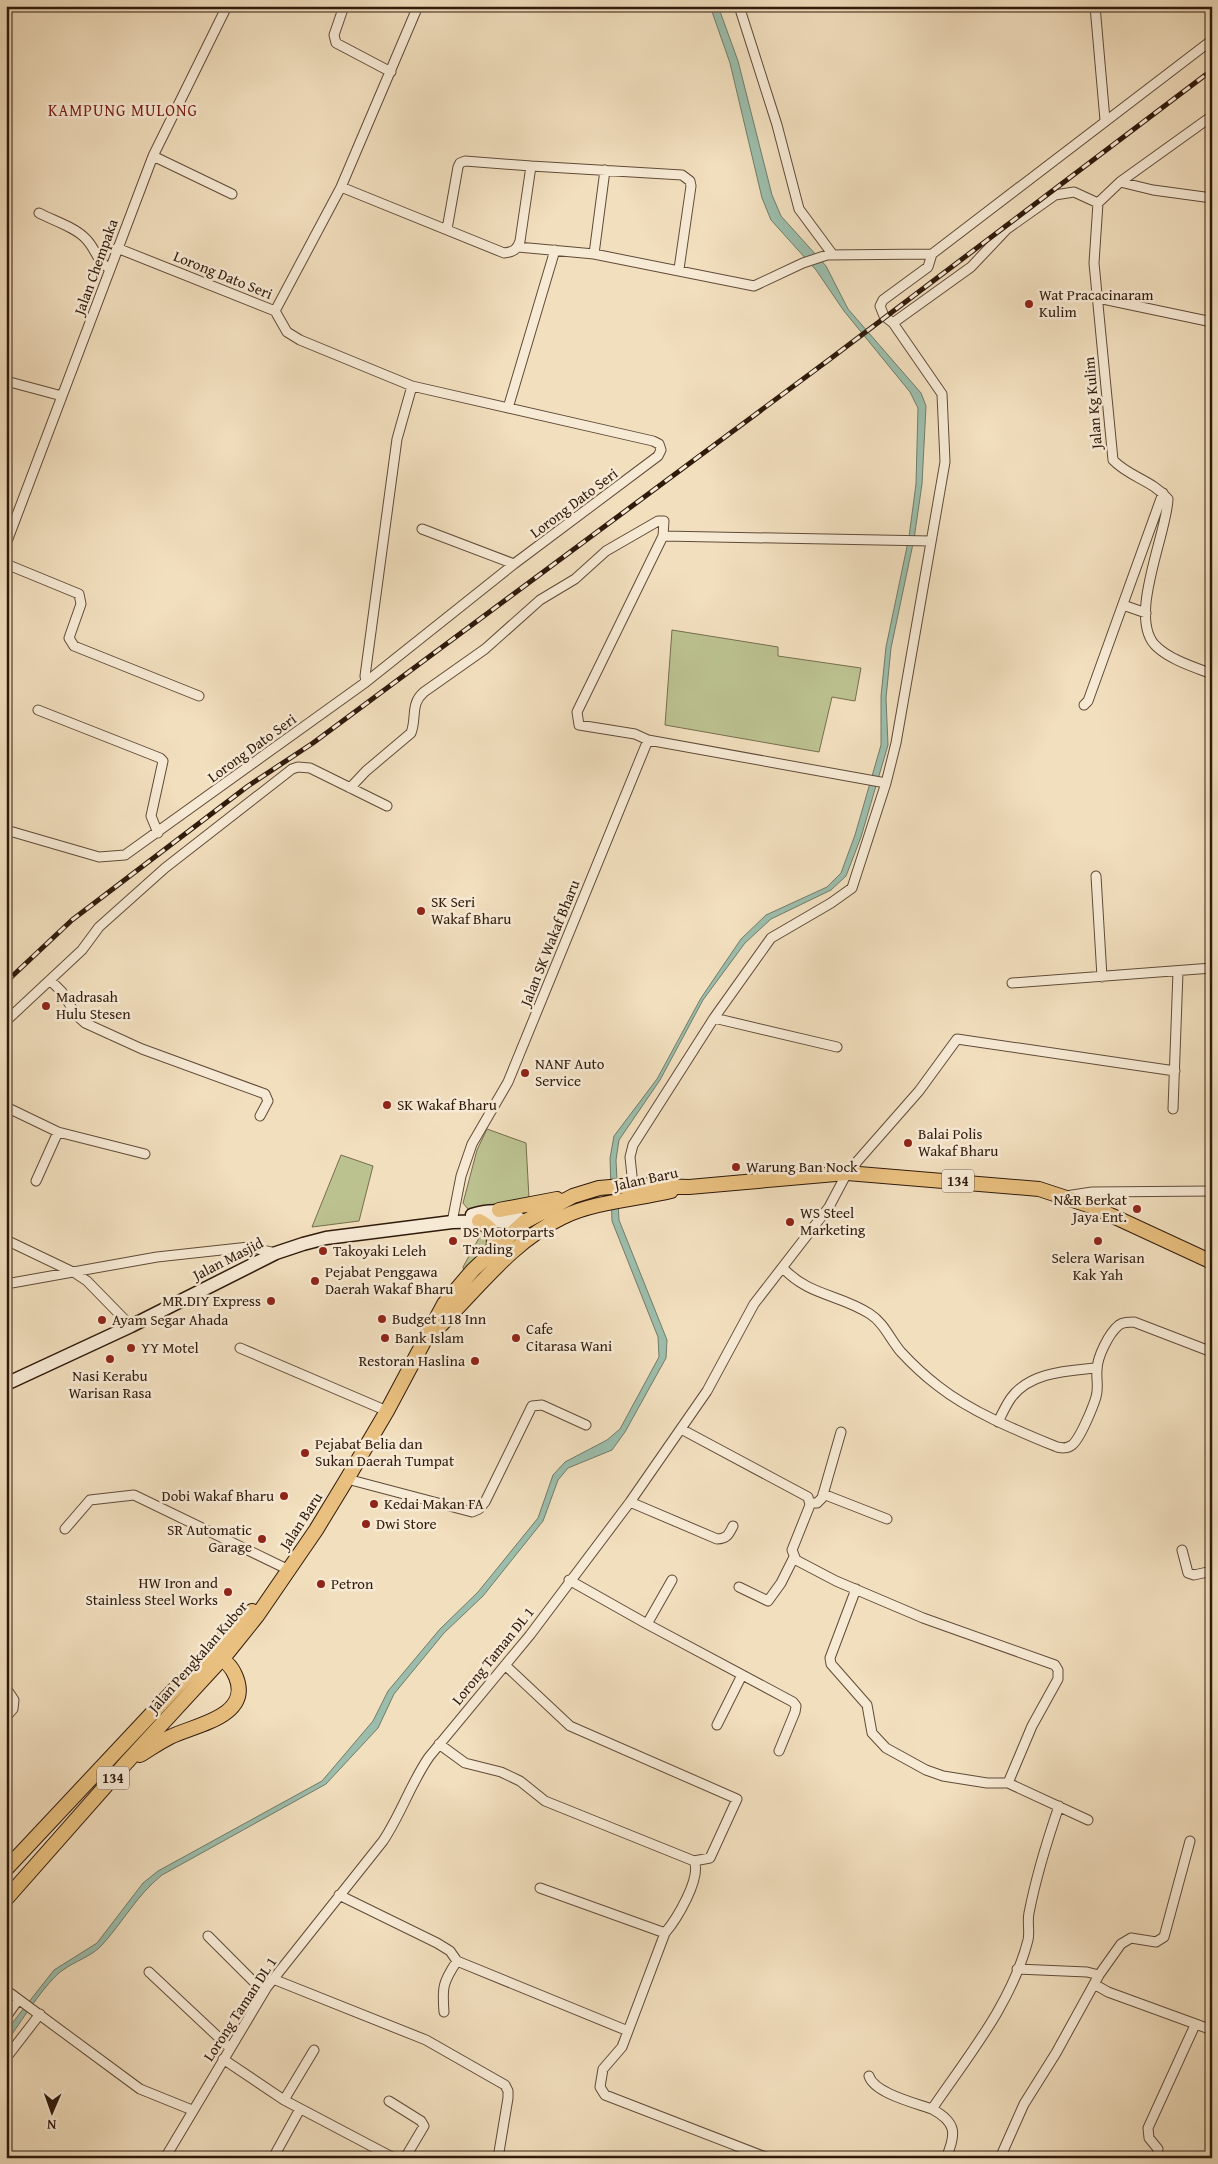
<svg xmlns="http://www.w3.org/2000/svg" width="1218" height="2164" viewBox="0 0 1218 2164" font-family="'Gentium Book Plus',serif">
  <rect width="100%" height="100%" fill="#f2dfbe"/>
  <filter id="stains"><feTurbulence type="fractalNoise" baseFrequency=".004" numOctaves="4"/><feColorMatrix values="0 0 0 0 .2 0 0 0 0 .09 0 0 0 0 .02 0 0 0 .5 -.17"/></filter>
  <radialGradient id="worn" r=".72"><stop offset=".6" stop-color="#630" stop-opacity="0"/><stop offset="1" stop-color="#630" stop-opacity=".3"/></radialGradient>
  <path fill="#bcc190" stroke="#766e4e" d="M672,630L778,647V656L861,668L855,701L832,697L819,752L665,725Z
    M487,1129L526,1143L529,1198L468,1209L463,1203L477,1150Z
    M341,1155L373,1166L359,1221L312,1227Z
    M477,1229L488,1235L487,1247L464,1272L463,1267L479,1238L464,1230Z"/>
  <path fill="#9cbdab" stroke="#707c6b" d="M710,6H718L738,61L772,195L781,216L826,266L848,309L921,393L926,406L922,484L914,539L891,648L886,698L888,745L861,837L846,876L831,890L771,919L745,943L703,1000L660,1080L619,1140L616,1160L619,1220L667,1340L666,1358L625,1432L612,1450L568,1468L558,1480L543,1521L483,1596L444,1633L394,1694L378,1728L326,1784L162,1875C137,1895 123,1922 102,1945C91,1957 75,1961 63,1970C47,1980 18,2026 6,2043V2031L54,1970L97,1943L143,1883L158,1871L322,1781L373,1721L388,1691L440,1629L478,1592L538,1518L553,1475L565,1462L607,1440L620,1429L659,1357L658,1337L612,1221L610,1158L614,1136L657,1079L701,998L741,939L766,915L827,887L841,873L855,835L881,745V696L886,647L909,537L916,484L918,408L910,392L844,311L816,270L771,220L762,198L730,63Z"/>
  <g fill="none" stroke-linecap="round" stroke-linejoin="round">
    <g stroke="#604b38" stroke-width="11">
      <path id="street" d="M344,6L334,35L336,43L391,72
        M418,6L341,187L504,253C513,252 517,250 520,241L531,166L682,175L690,181L691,186L679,269
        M739,6L777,125L799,209L833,255
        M1095,6L1105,120
        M1212,116L1120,182L1098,203L1094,263L1113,460C1129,477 1152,480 1168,499C1167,534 1126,620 1157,647C1171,660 1194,667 1212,674
        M153,156L232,194
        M1120,182L1153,190L1212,198
        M39,213C54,221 75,227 86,239C96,249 97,262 110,269
        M447,229L458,167L460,163L465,161L531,166
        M518,247L594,254L754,286L803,263L827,255L932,254L1212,40
        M594,254L605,170
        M1098,298L1212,322
        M275,311L341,187
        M893,323L971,267L1007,229L1055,195L1074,192L1098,203
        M6,381L62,396
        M508,408L555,250
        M422,529L514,564
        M663,536L931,541
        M6,544L153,156L227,6
        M6,564L79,594L81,604L69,638L74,646L199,696
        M1123,605L1146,613
        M366,682L365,676L397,439L412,386
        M1084,705L1088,701L1163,493
        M38,710L160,758L163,761L151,816L158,833
        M350,788L366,771L411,733C417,717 410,704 424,692L485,649L540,600L575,579L606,551L658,521H664L663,536L577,712L579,725L635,734L648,740L886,783
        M6,830L99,857L125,855L366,682L514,564L658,456L661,450L659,444L653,441L412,386L300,340L287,332L275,311L117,248
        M1096,876L1102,977
        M50,980L62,992L76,1015L85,1023L142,1049L265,1094L268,1101L260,1116
        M1012,983L1212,968
        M714,1018L837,1047
        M6,1021L82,950L99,927L165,868L292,769L298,767L310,768L387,806
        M6,1107L58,1132L145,1154
        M1173,1109L1178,972
        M36,1181L58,1132
        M633,1185L630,1157L633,1145L714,1018L771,938L831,903L852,888L886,783L896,743L945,462L942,394L893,323L884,316L880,306L883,300L928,267L932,254
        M1066,1196L1092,1192L1212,1191
        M452,1222L461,1176L472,1144L508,1082L648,740
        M6,1240L75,1273L87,1281L131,1326
        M783,1268C809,1296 839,1294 870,1314C884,1323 890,1339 901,1352C912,1364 925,1376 938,1386C971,1412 1018,1431 1057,1447C1062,1448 1067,1449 1072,1445C1080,1439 1093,1407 1096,1397C1099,1387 1096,1379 1097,1370C1097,1357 1109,1333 1119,1325C1123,1322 1128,1322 1134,1322L1212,1352
        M6,1284L157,1257L249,1247L276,1253
        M240,1348L387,1411
        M998,1422C1002,1414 1006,1405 1011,1398C1030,1372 1067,1371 1096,1368
        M681,1429L808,1497L810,1505L792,1550L796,1560L836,1581L923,1618L1055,1665L1058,1670V1679L1032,1726L1008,1783
        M347,1479L472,1512L479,1509L485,1502L532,1406L542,1405L586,1425
        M823,1494L887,1519
        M630,1502L717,1539C727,1539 729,1534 733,1526
        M810,1503H817L822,1498L841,1432
        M65,1529L90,1500L134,1495L289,1570
        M1182,1550L1188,1573L1194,1575L1212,1571
        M569,1580L647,1624L793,1702L796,1706L795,1712L779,1751
        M739,1587L768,1601L781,1583L794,1557
        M856,1589L830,1658L831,1664L867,1705L872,1733L886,1748L926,1770L943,1776L987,1783H1008L1088,1820
        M647,1624L672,1580
        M505,1665L570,1726L737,1799L710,1858L694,1861
        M6,1688L14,1700L13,1709L6,1717
        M717,1725L742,1675
        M439,1744L465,1763L501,1772L520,1781L545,1801L694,1861C702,1878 676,1920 665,1933L622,2047L603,2069L600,2087L605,2095L768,2158
        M540,1888L665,1933
        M339,1895L437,1943L450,1951L457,1961L628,2031
        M208,1936L264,1992
        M1017,1969L1087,1972L1099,1975
        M149,1972L230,2048
        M273,1979L426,2040L505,2085L508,2091V2098L498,2158
        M1094,1984L1108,1992L1212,2030
        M6,1990L140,2089L192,2110
        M444,2012C442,1987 443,1982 457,1961
        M6,2017L18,2000
        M6,2058L40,2014
        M223,2059L284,2100L394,2158
        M869,2076C874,2093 915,2103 932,2109C968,2056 1012,2003 1028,1940C1030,1931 1027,1922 1029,1913C1036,1877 1047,1841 1059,1806
        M284,2100L314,2050
        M389,2101L421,2121L424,2126L405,2158
        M932,2109C956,2122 957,2133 946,2158
        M165,2158L267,1987L383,1841C401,1814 411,1783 429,1757L530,1635L630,1502L707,1391L754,1304L829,1207L847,1173L919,1091L957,1039L1175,1071
        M273,2158L300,2109
        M1000,2158L1024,2104L1056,2053L1099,1975L1121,1944L1131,1938L1156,1942L1164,1937L1190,1841
        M1157,2158L1158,2149L1149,2138L1148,2128L1195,2025"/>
    </g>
    <g stroke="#2f1a0c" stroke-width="15">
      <path id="secondary" d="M472,1215C491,1209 508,1209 524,1222
        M6,1384L131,1326L276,1253L303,1244L326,1238L452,1222L498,1221L509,1223L515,1228"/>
    </g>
    <g stroke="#2f1a0c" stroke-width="16">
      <path id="primary" d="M499,1210L557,1199
        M479,1221C492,1228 496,1234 493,1250
        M435,1331C475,1292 512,1241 563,1217C593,1202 638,1199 671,1191
        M140,1755C150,1749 160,1742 170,1737C194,1725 252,1717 236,1677C232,1667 225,1659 214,1657
        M6,1869L217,1644L252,1611
        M6,1899L126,1763L229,1651L257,1616L316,1530L347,1479L387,1411L444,1304L473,1270L524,1222L573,1196L599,1188L633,1185L689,1187L847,1173L1039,1189L1091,1206L1212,1262"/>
    </g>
    <use href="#street" stroke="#f7ead5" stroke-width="9"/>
    <use href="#secondary" stroke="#f7ead5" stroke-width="12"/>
    <use href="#primary" stroke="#e9c07f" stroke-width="14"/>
    <g stroke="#2f1a0c" stroke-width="5">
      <path id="rail" d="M6,982L72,920L248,786L313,743L830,359L1212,70"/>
    </g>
    <use href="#rail" stroke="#f7ead5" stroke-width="3" stroke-dasharray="9" stroke-linecap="butt"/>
  </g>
  <g fill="#8f2418" stroke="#f7ead5" stroke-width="2">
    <circle cx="1029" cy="304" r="5"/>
    <circle cx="421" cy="911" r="5"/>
    <circle cx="46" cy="1006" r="5"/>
    <circle cx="525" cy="1073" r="5"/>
    <circle cx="387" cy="1105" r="5"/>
    <circle cx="908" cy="1143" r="5"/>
    <circle cx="736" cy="1167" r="5"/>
    <circle cx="1137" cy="1209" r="5"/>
    <circle cx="790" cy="1222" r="5"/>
    <circle cx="453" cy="1241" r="5"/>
    <circle cx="1098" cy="1241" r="5"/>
    <circle cx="323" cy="1251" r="5"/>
    <circle cx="315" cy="1281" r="5"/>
    <circle cx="271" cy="1301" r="5"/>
    <circle cx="382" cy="1319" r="5"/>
    <circle cx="102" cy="1320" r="5"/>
    <circle cx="385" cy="1338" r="5"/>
    <circle cx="516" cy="1338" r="5"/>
    <circle cx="131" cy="1348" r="5"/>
    <circle cx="110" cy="1359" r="5"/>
    <circle cx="475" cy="1361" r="5"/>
    <circle cx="305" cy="1453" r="5"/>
    <circle cx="284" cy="1496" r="5"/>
    <circle cx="374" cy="1504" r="5"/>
    <circle cx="366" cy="1524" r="5"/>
    <circle cx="262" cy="1539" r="5"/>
    <circle cx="321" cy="1584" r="5"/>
    <circle cx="228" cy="1592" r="5"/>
  </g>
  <g text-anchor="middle" stroke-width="5" stroke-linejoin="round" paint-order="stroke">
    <g fill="#f7ead5" stroke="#6b5848" stroke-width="1">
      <rect x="942" y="1169.5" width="32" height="23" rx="4"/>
      <rect x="97" y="1766.5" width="32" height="23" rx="4"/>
    </g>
    <g font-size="14" font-weight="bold" fill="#2f1a0c">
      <text x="958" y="1186">134</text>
      <text x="113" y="1783">134</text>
    </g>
    <g font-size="15" fill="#2f1a0c" stroke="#f7ead5">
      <text transform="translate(96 267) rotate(-70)" y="5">Jalan Chempaka</text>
      <text transform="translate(223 275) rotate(22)" y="5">Lorong Dato Seri</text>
      <text transform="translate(1093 403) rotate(-95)" y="5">Jalan Kg Kulim</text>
      <text transform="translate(574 503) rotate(-37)" y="5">Lorong Dato Seri</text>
      <text transform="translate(252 748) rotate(-36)" y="5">Lorong Dato Seri</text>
      <text transform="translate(550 943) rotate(-68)" y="5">Jalan SK Wakaf Bharu</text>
      <text transform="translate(646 1179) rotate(-12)" y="5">Jalan Baru</text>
      <text transform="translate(228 1259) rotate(-27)" y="5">Jalan Masjid</text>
      <text transform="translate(301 1521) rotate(-57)" y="5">Jalan Baru</text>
      <text transform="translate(493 1656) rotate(-51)" y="5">Lorong Taman DL 1</text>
      <text transform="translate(198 1657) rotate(-49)" y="5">Jalan Pengkalan Kubor</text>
      <text transform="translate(240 2009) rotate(-57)" y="5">Lorong Taman DL 1</text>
    </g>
    <g font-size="15" fill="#2f1a0c" stroke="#f7ead5" text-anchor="start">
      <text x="1039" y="300">Wat Pracacinaram<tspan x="1039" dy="17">Kulim</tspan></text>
      <text x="431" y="907">SK Seri<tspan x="431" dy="17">Wakaf Bharu</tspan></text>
      <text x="56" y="1002">Madrasah<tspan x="56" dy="17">Hulu Stesen</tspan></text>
      <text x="535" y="1069">NANF Auto<tspan x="535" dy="17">Service</tspan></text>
      <text x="397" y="1110">SK Wakaf Bharu</text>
      <text x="918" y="1139">Balai Polis<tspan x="918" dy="17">Wakaf Bharu</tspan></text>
      <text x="746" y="1172">Warung Ban Nock</text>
      <text x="1127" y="1205" text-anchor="end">N&amp;R Berkat<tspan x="1127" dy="17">Jaya Ent.</tspan></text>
      <text x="800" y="1218">WS Steel<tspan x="800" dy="17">Marketing</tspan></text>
      <text x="463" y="1237">DS Motorparts<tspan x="463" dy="17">Trading</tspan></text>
      <text x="333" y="1256">Takoyaki Leleh</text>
      <text x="1098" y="1263" text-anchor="middle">Selera Warisan<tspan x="1098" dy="17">Kak Yah</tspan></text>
      <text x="325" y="1277">Pejabat Penggawa<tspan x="325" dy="17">Daerah Wakaf Bharu</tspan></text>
      <text x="261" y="1306" text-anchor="end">MR.DIY Express</text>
      <text x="392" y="1324">Budget 118 Inn</text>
      <text x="112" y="1325">Ayam Segar Ahada</text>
      <text x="526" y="1334">Cafe<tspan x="526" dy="17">Citarasa Wani</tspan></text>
      <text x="395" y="1343">Bank Islam</text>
      <text x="141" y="1353">YY Motel</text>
      <text x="465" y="1366" text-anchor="end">Restoran Haslina</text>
      <text x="110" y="1381" text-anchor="middle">Nasi Kerabu<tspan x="110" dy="17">Warisan Rasa</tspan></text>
      <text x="315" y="1449">Pejabat Belia dan<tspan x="315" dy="17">Sukan Daerah Tumpat</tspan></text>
      <text x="274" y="1501" text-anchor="end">Dobi Wakaf Bharu</text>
      <text x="384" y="1509">Kedai Makan FA</text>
      <text x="376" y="1529">Dwi Store</text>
      <text x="252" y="1535" text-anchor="end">SR Automatic<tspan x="252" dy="17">Garage</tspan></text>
      <text x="218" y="1588" text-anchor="end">HW Iron and<tspan x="218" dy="17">Stainless Steel Works</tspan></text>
      <text x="331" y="1589">Petron</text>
    </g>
    <g font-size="16" letter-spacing="1" fill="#7a1f14" stroke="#f7ead5">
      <text x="123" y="116">KAMPUNG MULONG</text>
    </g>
  </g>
  <rect width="1218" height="2164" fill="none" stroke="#f2dfbe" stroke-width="25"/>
  <rect x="8" y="8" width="1203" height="2149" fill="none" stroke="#2f1a0c" stroke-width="2.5"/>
  <rect x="12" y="12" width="1193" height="2139" fill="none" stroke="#2f1a0c"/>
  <g transform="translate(52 2112) rotate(182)" stroke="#f7ead5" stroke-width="4" paint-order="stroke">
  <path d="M0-4L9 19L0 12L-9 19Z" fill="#2f1a0c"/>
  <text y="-8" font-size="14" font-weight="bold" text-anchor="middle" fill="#2f1a0c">N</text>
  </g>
  <rect width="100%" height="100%" filter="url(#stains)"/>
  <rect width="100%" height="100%" fill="url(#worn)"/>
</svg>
